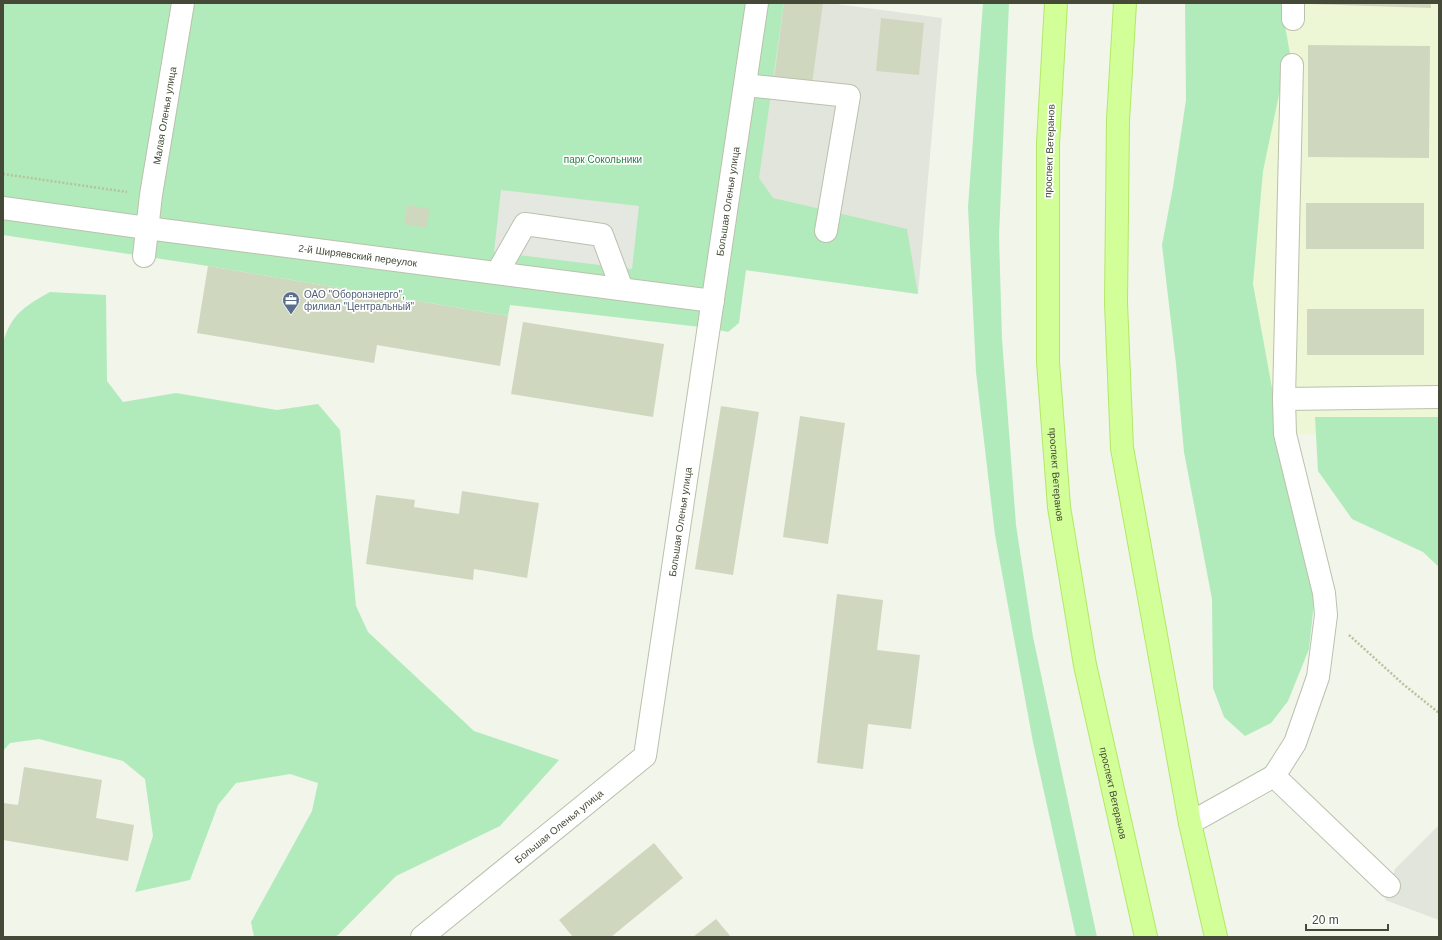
<svg xmlns="http://www.w3.org/2000/svg" width="1442" height="940" viewBox="0 0 1442 940" font-family="Helvetica,sans-serif">
  <rect width="100%" height="100%" fill="#f1f5ea"/>
  <path fill="#edf7d5" d="M1235,3H1439V436L1285,434L1216,437Z"/>
  <path fill="#e2e5db" d="M784,3H829L942,18L918,294L745,270Z
    M1439,825V920L1385,900L1395,869Z"/>
  <path fill="#b1ebbb" d="M3,3H784L759,178L773,198L907,229L918,294L746,270L739,323L728,332L709,328L510,305L508,316L208,266L3,235Z
    M983,3H1009L999,236L1002,339L1016,525L1033,637L1097,937H1076L1033,742L995,535L976,372L968,207Z
    M1185,3H1281L1292,65L1280,90L1263,171L1253,284L1278,421L1315,594L1309,649L1288,701L1271,723L1245,736L1224,717L1213,688L1212,599L1184,452L1176,364L1162,245L1173,187L1186,100Z
    M50,292L106,295L107,381L123,402L176,393L277,410L318,404L340,430L356,606L368,632L474,731L559,760L500,826L396,876L338,935L334,937H254L251,922L312,811L318,783L290,774L236,783L218,805L190,880L135,892L153,836L145,779L123,761L39,739L10,743L3,751V343C11,314 25,306 50,292Z
    M1315,417H1439V567L1423,552L1352,519L1318,471Z"/>
  <path fill="#e5e7e1" d="M501,190L639,206L632,269L494,252Z"/>
  <path fill="#cfd8be" d="M784,3H823L812,84L774,79Z
    M1308,3H1431V8L1308,4Z
    M881,18L924,23L919,75L876,71Z
    M1308,45L1430,46L1429,158L1308,157Z
    M1306,203H1424V249H1306Z
    M407,205L430,209L426,228L404,224Z
    M208,266L508,316L500,366L377,345L374,363L197,333Z
    M1307,309H1424V355H1307Z
    M523,322L664,344L653,417L511,394Z
    M721,406L759,412L733,575L695,569Z
    M800,416L845,423L828,544L783,537Z
    M462,491L539,503L527,578L474,569L473,580L366,564L376,495L415,500L414,507L459,514Z
    M837,594L883,600L877,650L920,655L911,729L868,724L863,769L817,763Z
    M24,767L102,780L96,818L134,825L128,861L3,840V803L18,805Z
    M654,843L683,878L611,937H573L559,920Z
    M716,919L731,937H693Z"/>
  <g fill="none" stroke-linecap="round" stroke-linejoin="round">
    <g stroke="#bac1ac" stroke-width="24">
      <g id="minor">
        <path d="M1293,3V19"/>
        <path d="M745,85L849,96L826,231"/>
        <path id="s1" d="M3,208L147,228L713,301"/>
        <path id="s2" d="M144,256L151,195L183,3"/>
        <path d="M497,273L525,224L602,235L622,289"/>
        <path d="M1284,399L1439,397"/>
        <path d="M1274,776L1295,743L1318,677L1326,615L1324,593L1285,434L1284,399L1292,65"/>
        <path d="M1190,823L1274,776L1389,886"/>
        <path id="s3" d="M422,937L645,756L757,3"/>
      </g>
    </g>
    <g stroke="#b2e964" stroke-width="24">
      <g id="major">
        <path id="s4" d="M1056,3L1048,143V362L1059,507L1085,665L1146,937"/>
        <path d="M1125,3L1118,120L1116,303L1122,448L1190,823L1216,937"/>
      </g>
    </g>
    <path stroke="#b5c49c" stroke-width="2.5" stroke-dasharray="2 2" stroke-linecap="butt" d="M3,174L127,192
      M1349,635L1403,684L1439,713"/>
    <use href="#minor" stroke="#fff" stroke-width="22"/>
    <use href="#major" stroke="#d3ff99" stroke-width="22"/>
  </g>
  <defs>
    <g id="office-pin" transform="scale(0.9)"><path d="M0 17L-7.5 6A9.5 9.5 0 1 1 7.5 6Z" fill="#5c6f8a" stroke="#fff"/><path d="M-6-3h4V-5.5h4V-3h4V5H-6ZM-1-4.5V-3h2v-1.5ZM-6 0V1H6V0Z" fill="#fff"/></g>
  </defs>
  <g fill-rule="evenodd">
    <use href="#office-pin" x="291" y="300"/>
  </g>
  <g text-anchor="middle" stroke-width="3.5" stroke-linejoin="round" paint-order="stroke">
    <g font-size="10" fill="#444a37" stroke="#fff">
      <text dy="4" stroke="none"><textPath href="#s2" startOffset="142">Малая Оленья улица</textPath></text>
      <text transform="translate(1049 151) rotate(-88)" y="4">проспект Ветеранов</text>
      <text dy="4" stroke="none"><textPath href="#s3" startOffset="848">Большая Оленья улица</textPath></text>
      <text dy="4" stroke="none"><textPath href="#s1" startOffset="358">2-й Ширяевский переулок</textPath></text>
      <text dy="4" stroke="none"><textPath href="#s4" startOffset="472">проспект Ветеранов</textPath></text>
      <text dy="4" stroke="none"><textPath href="#s3" startOffset="524">Большая Оленья улица</textPath></text>
      <text dy="4" stroke="none"><textPath href="#s4" startOffset="796">проспект Ветеранов</textPath></text>
      <text dy="4" stroke="none"><textPath href="#s3" startOffset="176">Большая Оленья улица</textPath></text>
    </g>
    <g font-size="10" fill="#277f45" stroke="#fff">
      <text x="603" y="163">парк Сокольники</text>
    </g>
    <g font-size="10" fill="#4e5e75" stroke="#fff" text-anchor="start">
      <text x="304" y="298">ОАО "Оборонэнерго",<tspan x="304" dy="12">филиал "Центральный"</tspan></text>
    </g>
  </g>
  <rect width="1442" height="940" fill="none" stroke="#444a37" stroke-width="8"/>
  <path d="M1306 924v6h82v-6" fill="none" stroke="#444a37" stroke-width="2"/>
  <text x="1312" y="924" font-size="12" fill="#444a37" stroke="#ffffff" stroke-width="3" paint-order="stroke">20 m</text>
</svg>
